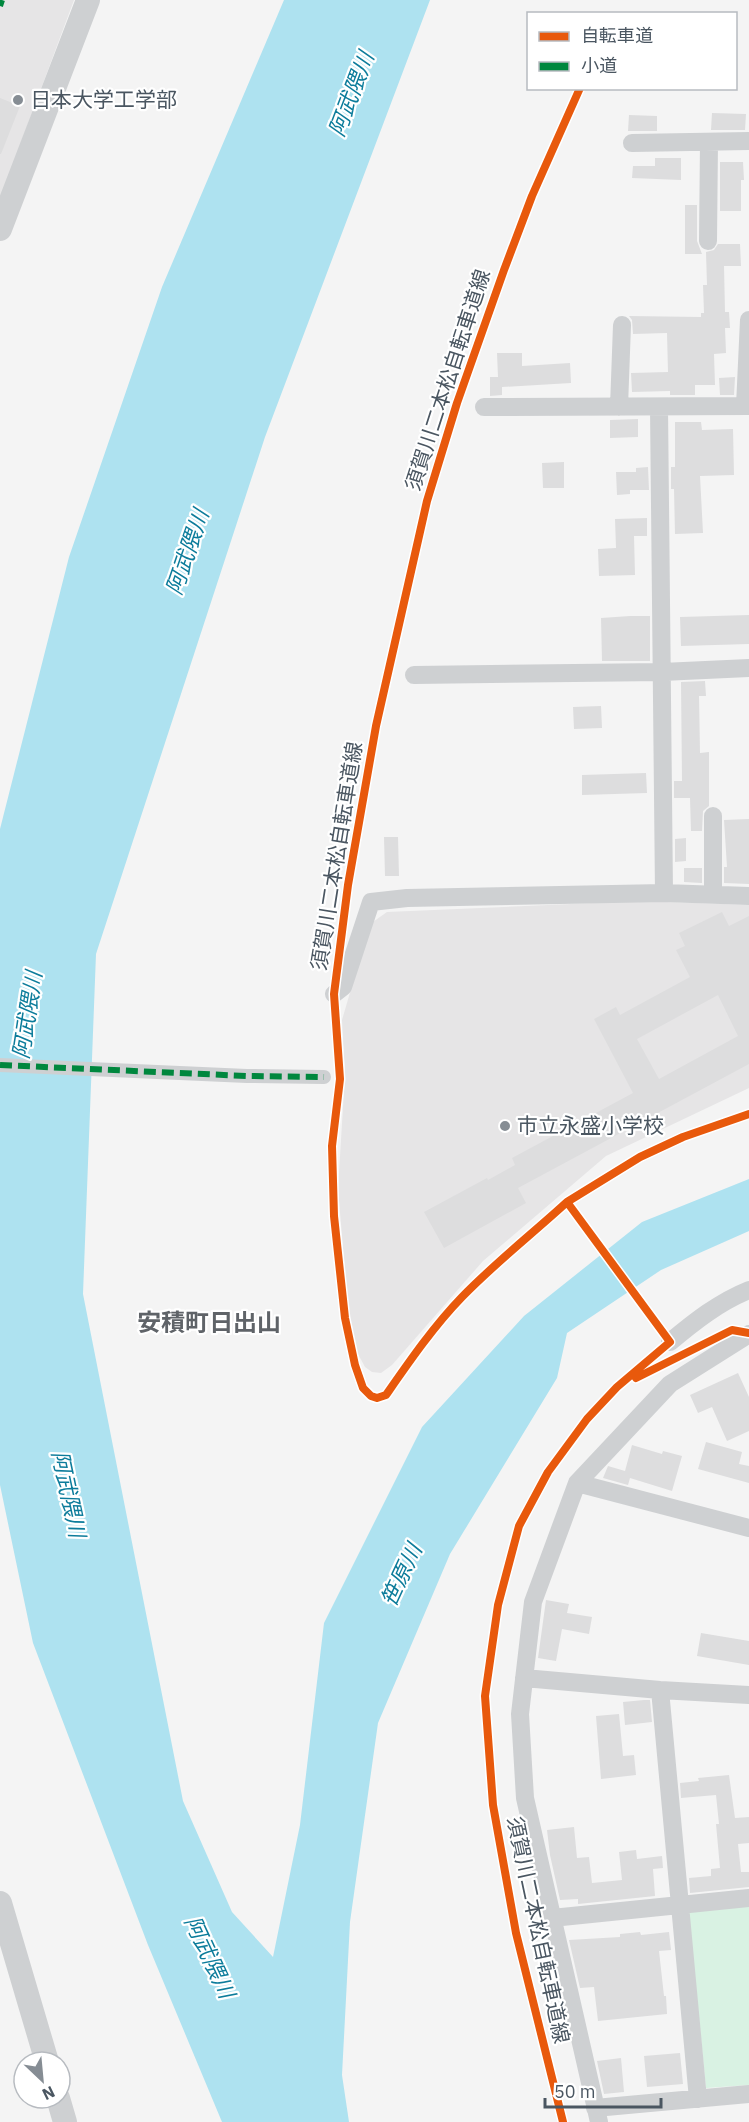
<svg xmlns="http://www.w3.org/2000/svg" width="749" height="2122" viewBox="0 0 749 2122" font-family="'IBM Plex Sans','Noto Sans JP',sans-serif">
  <rect width="100%" height="100%" fill="#f4f4f4"/>
  <path fill="#e6e5e6" d="M0,0H74L0,199Z
    M640,901L749,905V1088L606,1156L483,1261L392,1365L381,1373L372,1372L365,1367L351,1341L338,1189L345,1074L342,1020L370,924L387,912Z"/>
  <path fill="#d9f2e3" d="M749,1903V2085L706,2088L688,1910Z"/>
  <path fill="#aee2f0" d="M284,0H430L265,437L96,954L83,1294L183,1801L232,1912L273,1957L300,1825L324,1623L422,1427L524,1316L642,1222L749,1179V1231L661,1270L567,1333L557,1378L450,1554L378,1723L350,1922L342,2075L349,2122H222L148,1945L33,1643L0,1485V829L69,557L162,287Z"/>
  <path fill="#ddddde" fill-rule="evenodd" d="M0,98L20,106L1,154H0Z
    M712,113L746,114L745,130H711Z
    M629,115L657,116V131H628Z
    M655,158H681V180L632,178L633,166H655Z
    M720,162H743L744,180H741V211H720Z
    M685,205H697V241L702,254H685Z
    M718,244H740L741,266H724L725,312H729L730,328H725L726,353L714,354L715,385H695V395H670V391L632,392L631,373L668,372L667,333L633,334L632,320L629,316L701,317V313H704L703,285H707L706,252L714,250Z
    M497,353H522V366L570,363L571,383L502,387V395L490,396V377H498Z
    M735,377L734,395H720L719,378Z
    M638,419V437L610,438V420Z
    M675,422H701L702,430L733,429L734,475L700,476L703,533L675,534L674,489H671V467H675Z
    M564,462V488H543L542,463Z
    M648,467L649,490H630V494L617,495L616,472H636V468Z
    M647,518V536H634L635,575L599,576L598,549L616,548L615,519Z
    M749,615V644L681,646L680,617Z
    M630,616H650V661H602L601,618Z
    M705,681L706,696H699L700,753L709,752V806L703,811L702,831H691L690,798H674V781H682L681,682Z
    M601,706L602,728L574,729L573,707Z
    M646,773L647,793L582,795V775Z
    M749,819V884L724,883V867H727L724,820Z
    M384,837H398L399,876H385Z
    M686,838V861L675,862V839Z
    M684,868H702V883L684,882Z
    M722,912L729,926L749,916V1064L518,1188L526,1203L444,1248L424,1212L487,1178L488,1180L515,1165L512,1158L633,1093L594,1019L616,1007L620,1015L690,977L676,950L685,946L679,933ZM718,995L738,1036L659,1079L637,1039Z
    M738,1373L749,1397V1431L727,1441L712,1407L698,1413L690,1395Z
    M706,1442L742,1452L739,1464L749,1466V1483L698,1469Z
    M632,1445L662,1454L663,1451L682,1456L672,1491L630,1478L628,1485L603,1478L608,1466L625,1471Z
    M546,1600L569,1604L567,1613L592,1617L589,1634L562,1629L556,1661L538,1658Z
    M701,1633L749,1641V1665L697,1656Z
    M644,1700H650L652,1722L625,1725L623,1702Z
    M619,1714L623,1756L634,1755L636,1775L601,1779L596,1716Z
    M729,1775L735,1818L749,1817V1843L738,1844L741,1872H749V1887L690,1893L689,1878L711,1876V1869L720,1868L716,1824H719L716,1795L681,1798L680,1783L699,1781L698,1778Z
    M574,1827L577,1858L589,1857L592,1883L622,1880L619,1852L636,1850L637,1859L662,1856L663,1868L653,1869L655,1896L578,1904V1899L560,1900L550,1855L547,1830Z
    M640,1932L641,1935L669,1932L671,1950L659,1951L664,1996H666L667,2014L598,2021L594,1987L580,1988L569,1940L620,1937V1934Z
    M680,2053L683,2084L647,2087L644,2056Z
    M621,2058L624,2092L604,2094L597,2061Z"/>
  <g fill="none" stroke-linecap="round" stroke-linejoin="round">
    <path stroke="#ced0d2" stroke-width="14" d="M0,1065L247,1076L324,1077"/>
    <path stroke="#ced0d2" stroke-width="18" d="M632,143L749,141
      M708,241L709,142
      M745,406L749,320
      M484,407L749,406
      M619,407L622,325
      M659,407L664,893
      M414,675L662,672L749,668
      M713,816V894
      M334,994L343,987L371,902L407,898L664,893L749,896
      M670,1342C694,1322 719,1302 749,1290
      M577,1483L749,1528
      M524,1678L660,1690L749,1695
      M660,1690L698,2099
      M552,1918L749,1898
      M595,2108L749,2094
      M599,2122L525,1798L520,1714L533,1602L577,1483L670,1384L749,1334"/>
    <path stroke="#ced0d2" stroke-width="24" d="M0,229L88,0
      M0,1903L47,2062
      M58,2098L65,2122"/>
    <path stroke="#00873e" stroke-width="6" stroke-dasharray="12 6" stroke-linecap="butt" d="M0,6L2,0
      M0,1065L247,1076L324,1077"/>
    <g stroke="#fff" stroke-width="11">
      <path id="cycleway" d="M567,1202L640,1157L683,1137L749,1114
        M636,1378L732,1330L749,1333
        M563,2122L516,1933L493,1805L485,1696L498,1605L519,1526L548,1472L587,1419L617,1387L670,1342L567,1202C532,1234 495,1263 462,1297C433,1327 409,1362 386,1395L377,1398L371,1396L363,1388L355,1365L345,1318L334,1216L332,1146L340,1079L334,994L348,885L376,726L427,501L457,403L504,270L532,196L580,88"/>
    </g>
    <use href="#cycleway" stroke="#e8590c" stroke-width="8"/>
  </g>
  <g fill="#868d94" stroke="#fff" stroke-width="2">
    <circle cx="18" cy="100" r="6"/>
    <circle cx="505" cy="1126" r="6"/>
  </g>
  <g text-anchor="middle" stroke-width="4.5" stroke-linejoin="round" paint-order="stroke">
    <g font-size="21" fill="#4a5661" stroke="#fff" text-anchor="start">
      <text x="30" y="107">日本大学工学部</text>
      <text x="517" y="1133">市立永盛小学校</text>
    </g>
    <g font-size="21" fill="#4a5661" stroke="#fff">
      <text transform="translate(448 380) rotate(-72)" y="7">須賀川二本松自転車道線</text>
      <text transform="translate(337 856) rotate(-81)" y="7">須賀川二本松自転車道線</text>
      <text transform="translate(538 1930) rotate(78)" y="7">須賀川二本松自転車道線</text>
    </g>
    <g font-size="22" font-style="italic" fill="#0c7c9b" stroke="#fff">
      <text transform="translate(351 94) rotate(-69)" y="8">阿武隈川</text>
      <text transform="translate(187 552) rotate(-71)" y="8">阿武隈川</text>
      <text transform="translate(27 1015) rotate(-81)" y="8">阿武隈川</text>
      <text transform="translate(69 1494) rotate(78)" y="8">阿武隈川</text>
      <text transform="translate(401 1575) rotate(-65)" y="8">笹原川</text>
      <text transform="translate(210 1957) rotate(65)" y="8">阿武隈川</text>
    </g>
    <g font-size="24" font-weight="bold" fill="#5f6368" stroke="#fff">
      <text x="209" y="1331">安積町日出山</text>
    </g>
  </g>
  <rect x="527" y="12" width="210" height="78" fill="#ffffff" stroke="#b7bbc0" stroke-width="1.5"/>
  <rect x="539" y="32" width="30" height="9" fill="#e8590c" stroke="#b7bbc0" stroke-width="1.5"/>
  <text x="581" y="42" font-size="18" fill="#4a5661">自転車道</text>
  <rect x="539" y="62" width="30" height="9" fill="#00873e" stroke="#b7bbc0" stroke-width="1.5"/>
  <text x="581" y="72" font-size="18" fill="#4a5661">小道</text>
  <g transform="translate(42 2080) rotate(154)"><circle r="28" fill="#ffffff" stroke="#b7bbc0" stroke-width="1.5"/>
  <path d="M0-4.5L10 22L0 15L-10 22Z" fill="#868d94"/>
  <text y="-9" font-size="16" font-weight="bold" text-anchor="middle" fill="#4a5661">N</text>
  </g>
  <path d="M545 2098v9h116v-9" fill="none" stroke="#4a5661" stroke-width="3"/>
  <text x="554" y="2098" font-size="18" fill="#4a5661" stroke="#ffffff" stroke-width="4.5" paint-order="stroke">50 m</text>
</svg>
